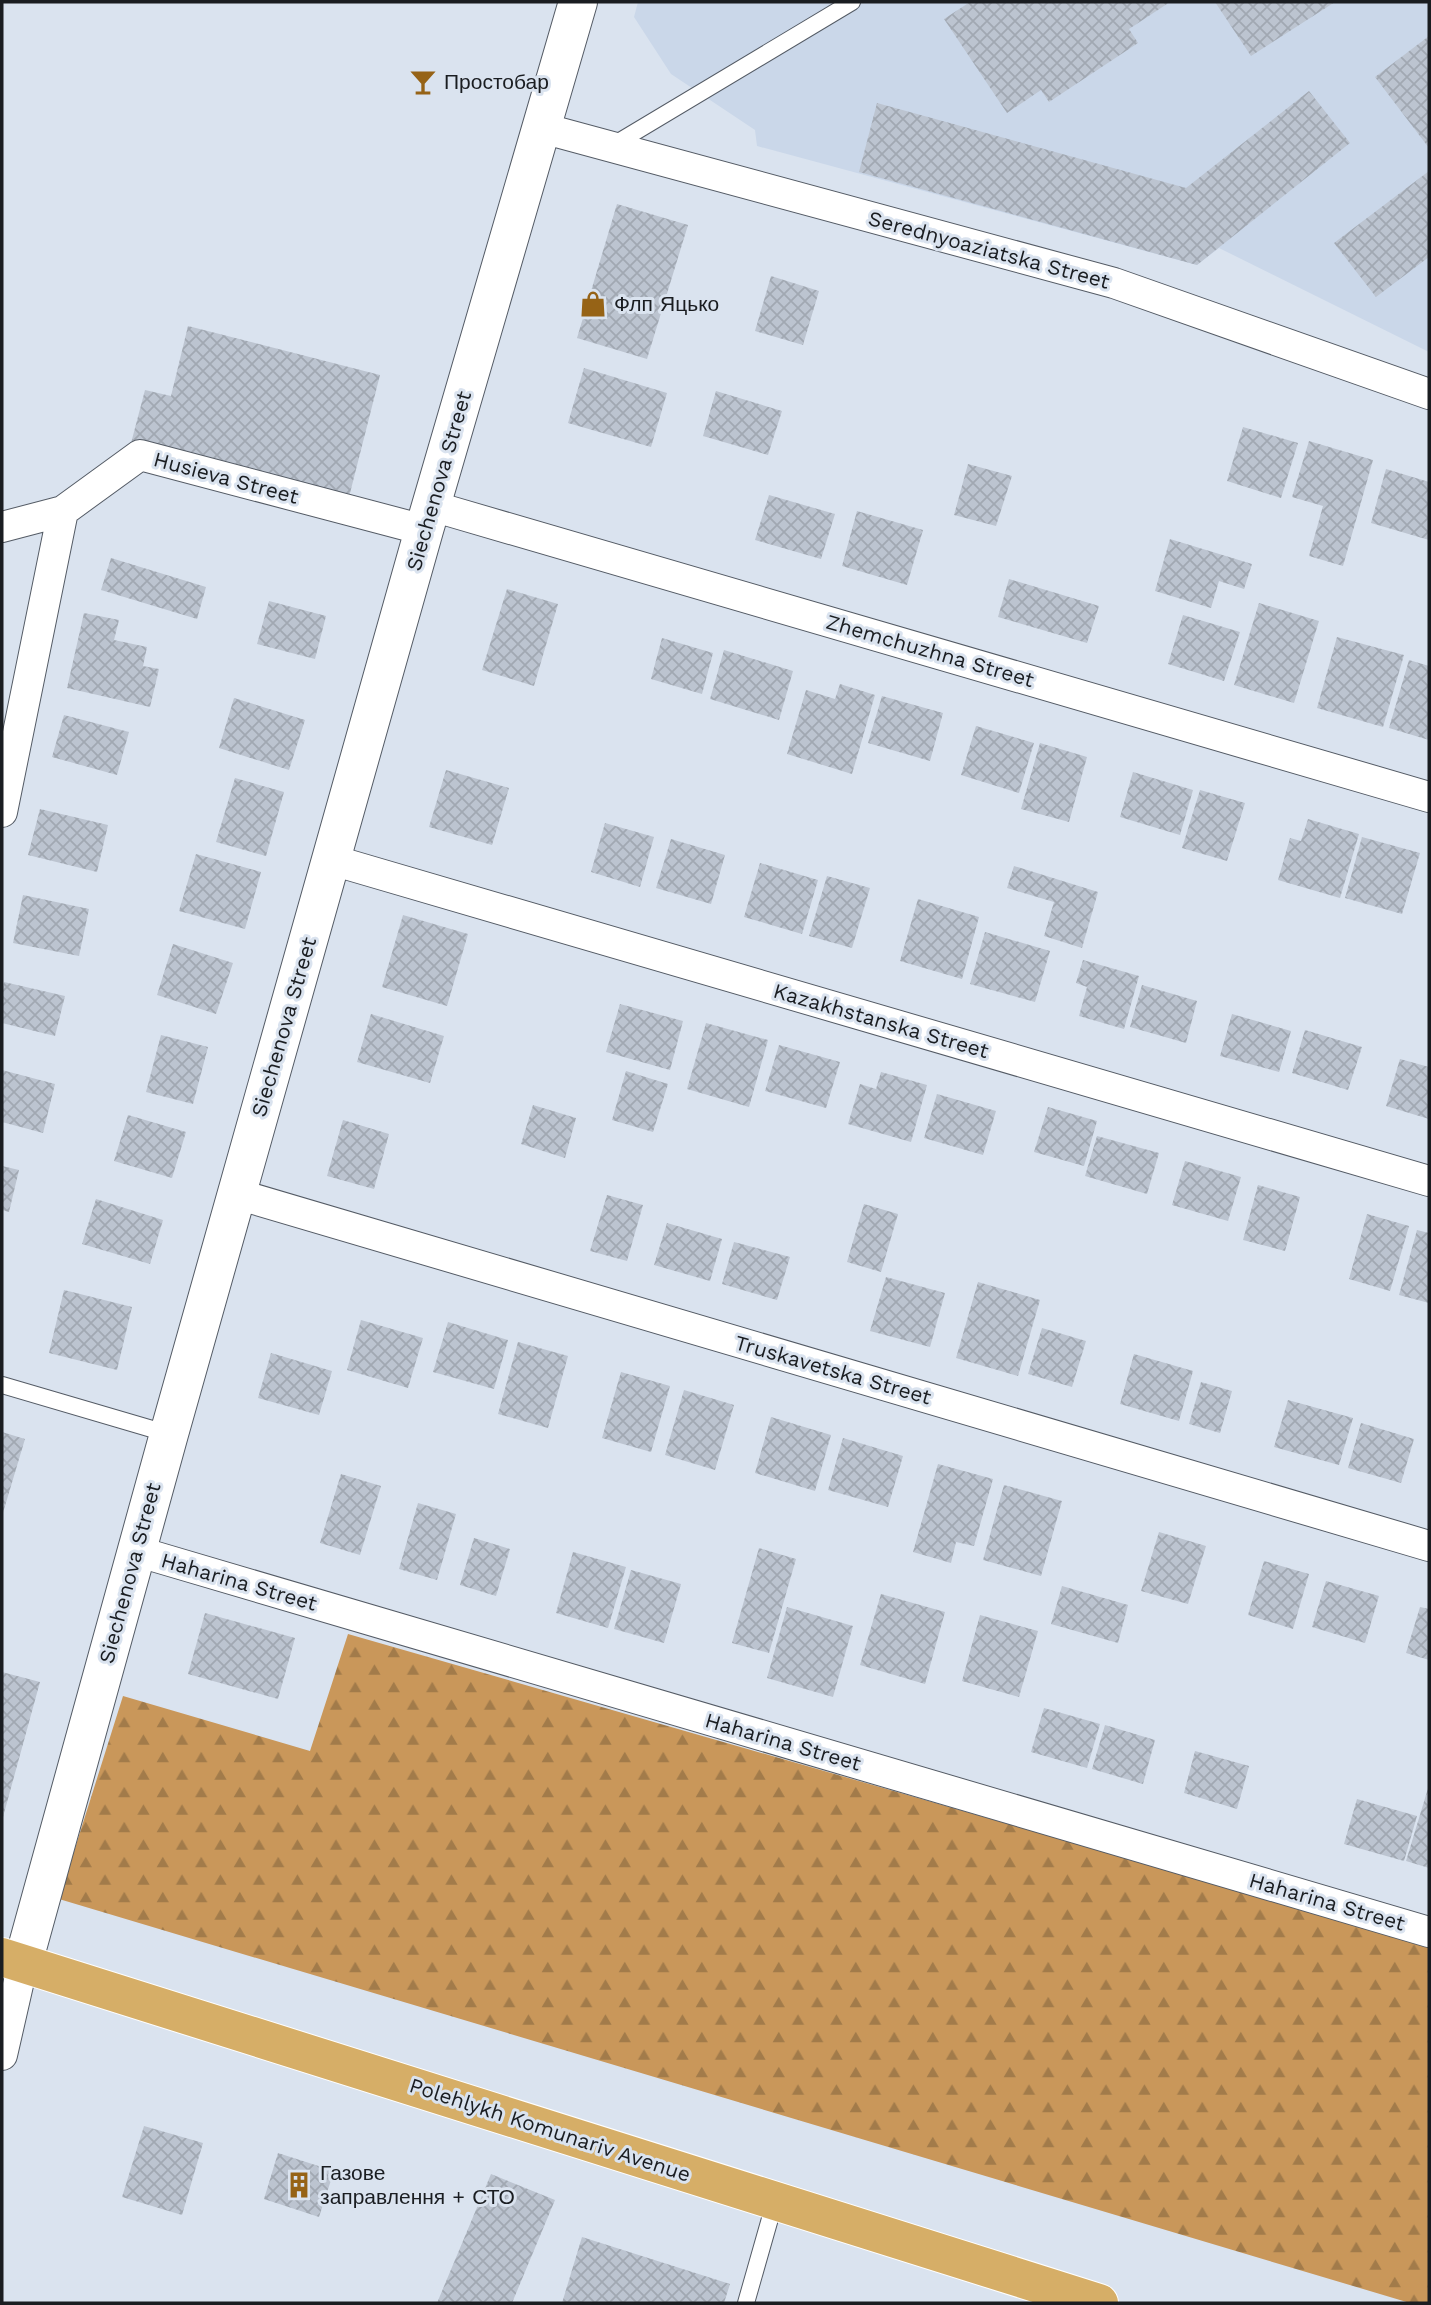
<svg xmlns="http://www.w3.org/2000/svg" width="1431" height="2305" viewBox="0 0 1431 2305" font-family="'Work Sans',sans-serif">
  <defs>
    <pattern id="forest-firs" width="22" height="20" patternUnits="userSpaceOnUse" patternTransform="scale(1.75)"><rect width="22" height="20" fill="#c9975a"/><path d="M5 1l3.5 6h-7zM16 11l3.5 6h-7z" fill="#a27b4a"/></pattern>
    <pattern id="building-cross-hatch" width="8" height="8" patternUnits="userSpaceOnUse" patternTransform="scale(1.75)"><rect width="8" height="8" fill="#bcc4d0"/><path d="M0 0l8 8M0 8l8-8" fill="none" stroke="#a1a8b2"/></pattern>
  </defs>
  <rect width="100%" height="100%" fill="#dae3ef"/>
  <path fill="#cad7e9" d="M638,2H1429V352L1219,248L1197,265L757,146L755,130L671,74L634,17Z"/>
  <path fill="url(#forest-firs)" d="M348,1634L1429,1945V2303H1410L59,1899L123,1696L310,1751Z"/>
  <path fill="url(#building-cross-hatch)" d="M970,2H1170L1129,29L1138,43L1049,102L1041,90L1007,113L944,19Z
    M1215,2H1335L1251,56Z
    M1429,36V148L1375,77Z
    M1309,91L1350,143L1197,265L859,172L877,103L1186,188Z
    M1429,171V257L1376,297L1334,243Z
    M617,204L688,225L647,359L577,338Z
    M771,276L819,291L803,345L755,331Z
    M188,326L380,375L348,501L130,447L145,390L171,396Z
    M584,368L667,393L651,447L568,423Z
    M716,391L782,411L768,455L703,436Z
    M1243,427L1298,443L1281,498L1227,481Z
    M1309,441L1373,460L1343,566L1309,556L1323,506L1292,497Z
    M968,464L1012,476L996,526L954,515Z
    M1386,469L1429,482V540L1371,523Z
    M769,495L835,514L821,559L755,540Z
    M857,511L923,530L907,585L842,566Z
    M1170,539L1252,564L1244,589L1219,581L1211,608L1155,591Z
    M111,558L206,587L197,619L101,590Z
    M1009,579L1099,606L1087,643L998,617Z
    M507,589L558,604L534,686L482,670Z
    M269,601L326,616L315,659L257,644Z
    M1259,603L1319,621L1294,703L1234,685Z
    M84,613L119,620L114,640L147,647L143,666L159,669L150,707L67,688Z
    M1183,615L1240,632L1224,681L1168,664Z
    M1337,637L1404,655L1383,727L1317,708Z
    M662,638L713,653L702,694L651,679Z
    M724,650L793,671L779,720L710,699Z
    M1409,660L1429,666V740L1389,728Z
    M840,684L875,695L852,774L787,754L806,690L835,699Z
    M882,696L943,713L930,761L868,743Z
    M234,698L305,720L289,770L219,748Z
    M64,715L129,732L117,775L52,757Z
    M976,726L1034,743L1019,793L961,775Z
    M1040,743L1087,757L1069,822L1021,809Z
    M446,770L509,788L492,845L429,827Z
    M1133,772L1193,790L1180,835L1120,817Z
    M235,778L284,792L266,856L216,842Z
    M1200,790L1245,803L1227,861L1182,848Z
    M40,809L108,825L97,872L28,855Z
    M1308,819L1359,834L1340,898L1278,880L1290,838L1301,841Z
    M605,823L654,837L640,887L591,872Z
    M1362,837L1420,853L1402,914L1345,898Z
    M671,839L725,855L711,904L656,888Z
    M196,854L261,872L245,929L179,911Z
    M760,863L818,880L802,934L744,917Z
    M1014,866L1098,892L1082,948L1044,936L1054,902L1007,888Z
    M827,876L870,888L852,948L809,936Z
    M23,895L89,909L79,956L13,943Z
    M918,899L979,917L962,979L900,961Z
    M403,915L468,934L447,1006L382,987Z
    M985,932L1050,951L1035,1002L970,984Z
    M173,944L233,963L216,1014L157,995Z
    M1083,960L1139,976L1124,1029L1079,1016L1087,987L1076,983Z
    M4,982L65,996L55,1036L2,1023V992Z
    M1142,985L1197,1001L1186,1043L1130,1027Z
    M620,1004L683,1021L670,1070L606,1052Z
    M371,1014L444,1036L430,1083L357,1062Z
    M1232,1014L1291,1031L1279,1072L1220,1056Z
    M706,1023L768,1040L749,1107L687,1089Z
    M1305,1030L1362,1047L1348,1090L1292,1073Z
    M161,1035L208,1047L193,1104L146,1092Z
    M779,1045L840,1062L826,1108L765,1091Z
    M1400,1059L1429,1067V1119L1386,1106Z
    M2,1070L55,1084L43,1133L2,1122Z
    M626,1071L668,1084L653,1132L612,1120Z
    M881,1072L927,1085L911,1142L848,1124L860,1084L876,1089Z
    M937,1094L996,1111L983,1155L924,1138Z
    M533,1105L576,1118L565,1158L521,1144Z
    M1048,1107L1097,1121L1084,1166L1034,1152Z
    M128,1115L186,1132L172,1178L114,1161Z
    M343,1120L389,1134L374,1189L327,1176Z
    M1097,1136L1159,1153L1147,1194L1085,1176Z
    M1185,1161L1241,1177L1228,1221L1172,1205Z
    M2,1166L19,1170L9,1212L2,1210Z
    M1258,1185L1300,1197L1285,1251L1243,1240Z
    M607,1195L643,1205L627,1261L590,1251Z
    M96,1199L163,1220L150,1264L82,1244Z
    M864,1204L898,1214L881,1272L847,1262Z
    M1367,1214L1409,1226L1390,1291L1349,1279Z
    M667,1223L722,1239L710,1281L654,1265Z
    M1417,1230L1429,1233V1303L1399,1295Z
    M734,1242L790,1257L777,1300L722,1284Z
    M886,1277L945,1293L930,1347L870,1331Z
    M978,1282L1040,1300L1018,1376L956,1358Z
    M64,1290L132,1307L117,1370L49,1353Z
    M361,1320L423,1338L408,1388L347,1370Z
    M448,1322L508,1340L494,1389L433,1372Z
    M1042,1328L1086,1341L1072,1387L1028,1374Z
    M518,1342L568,1356L548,1428L498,1414Z
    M271,1353L332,1371L319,1415L258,1398Z
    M1134,1354L1193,1371L1179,1421L1120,1404Z
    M621,1372L670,1386L651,1452L602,1438Z
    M1201,1382L1232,1391L1220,1433L1189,1424Z
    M684,1390L734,1405L715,1470L665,1455Z
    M1288,1400L1353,1418L1339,1465L1274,1447Z
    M771,1417L831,1435L815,1491L755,1473Z
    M1361,1423L1414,1439L1401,1483L1348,1468Z
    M2,1432L25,1439L2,1516Z
    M843,1438L903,1456L888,1507L828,1490Z
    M938,1464L993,1479L974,1546L956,1542L951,1563L913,1552Z
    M341,1474L381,1486L360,1555L320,1543Z
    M1004,1485L1062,1501L1041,1576L983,1560Z
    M418,1503L456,1514L437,1580L399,1569Z
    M1159,1532L1206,1546L1188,1604L1141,1591Z
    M474,1538L510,1549L496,1596L460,1585Z
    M759,1548L796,1559L769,1653L732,1643Z
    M573,1552L626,1567L608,1628L556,1613Z
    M1264,1561L1309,1574L1293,1629L1248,1615Z
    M631,1570L681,1584L664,1643L614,1629Z
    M1326,1581L1379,1596L1365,1643L1312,1627Z
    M1062,1586L1128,1605L1118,1643L1051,1624Z
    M881,1594L945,1612L925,1684L860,1665Z
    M787,1607L853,1626L833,1697L767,1678Z
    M1420,1607L1429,1609V1660L1406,1653Z
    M205,1613L295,1638L278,1699L188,1674Z
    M980,1615L1038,1631L1019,1697L962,1681Z
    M2,1672L40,1682L3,1817H2Z
    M1044,1708L1100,1724L1087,1768L1031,1752Z
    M1105,1725L1155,1740L1143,1784L1092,1769Z
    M1195,1751L1249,1766L1237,1809L1184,1793Z
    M1429,1785V1868L1406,1861Z
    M1357,1799L1417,1816L1404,1861L1344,1844Z
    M144,2126L203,2143L182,2215L122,2197Z
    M278,2153L334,2171L319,2217L264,2199Z
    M491,2174L555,2200L512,2303H437Z
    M582,2237L730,2284L724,2303H562Z"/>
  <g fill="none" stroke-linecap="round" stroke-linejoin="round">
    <g stroke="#545b65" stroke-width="18">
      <path id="service" d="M610,147L852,2
        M2,1385L169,1434
        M746,2303L775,2201"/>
    </g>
    <g stroke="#545b65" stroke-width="32">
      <path id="minor" d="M542,128L1114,283L1429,394
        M432,506L1429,797
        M2,527L63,511L140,455L424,530
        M2,812L63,511
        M332,860L1429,1181
        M237,1194L1429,1546
        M136,1551L1429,1932
        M2,2055L23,1963"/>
    </g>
    <g stroke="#545b65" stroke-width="40">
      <path id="tertiary" d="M23,1963L169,1434L424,530L578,2"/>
    </g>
    <g stroke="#fff" stroke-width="40">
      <path id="primary" d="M2,1957L1099,2303"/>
    </g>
    <use href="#service" stroke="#fff" stroke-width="16"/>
    <use href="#minor" stroke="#fff" stroke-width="30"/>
    <use href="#tertiary" stroke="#fff" stroke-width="38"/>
    <use href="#primary" stroke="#d6ae67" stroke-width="38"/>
  </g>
  <defs>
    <g id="bar-bare" transform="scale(2.1)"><path d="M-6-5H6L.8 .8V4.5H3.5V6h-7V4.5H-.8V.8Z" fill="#966316" stroke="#dae3ef" stroke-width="2.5" paint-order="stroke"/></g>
    <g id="shop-bare" transform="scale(2.1)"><path d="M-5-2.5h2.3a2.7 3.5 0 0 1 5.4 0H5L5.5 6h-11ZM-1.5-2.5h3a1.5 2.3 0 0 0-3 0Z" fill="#966316" stroke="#dae3ef" stroke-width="2.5" paint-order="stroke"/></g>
    <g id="building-bare" transform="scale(2.1)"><path d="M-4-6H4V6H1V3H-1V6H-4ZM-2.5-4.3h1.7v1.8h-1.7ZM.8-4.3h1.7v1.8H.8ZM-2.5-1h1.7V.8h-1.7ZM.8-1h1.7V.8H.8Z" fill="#966316" stroke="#dae3ef" stroke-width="2.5" paint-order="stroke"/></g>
  </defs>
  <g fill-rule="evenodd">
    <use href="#bar-bare" x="423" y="82"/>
    <use href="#shop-bare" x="593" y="304"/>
    <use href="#building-bare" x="299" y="2185"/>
  </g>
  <g text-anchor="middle" stroke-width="6" stroke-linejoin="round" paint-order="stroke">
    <g font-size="21" fill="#1a1d21" stroke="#dae3ef" text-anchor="start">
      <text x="444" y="89">Простобар</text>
      <text x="614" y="311">Флп Яцько</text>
      <text x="320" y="2180">Газове<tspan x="320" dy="24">заправлення + СТО</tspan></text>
    </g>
    <g font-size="21" fill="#1a1d21" stroke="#dae3ef">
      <text transform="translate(989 250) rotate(15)" y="7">Serednyoaziatska Street</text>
      <text transform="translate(226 478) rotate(15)" y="7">Husieva Street</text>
      <text transform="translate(439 481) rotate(-74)" y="7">Siechenova Street</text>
      <text transform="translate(930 651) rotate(16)" y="7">Zhemchuzhna Street</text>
      <text transform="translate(881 1021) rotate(16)" y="7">Kazakhstanska Street</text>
      <text transform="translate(284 1027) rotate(-74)" y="7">Siechenova Street</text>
      <text transform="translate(833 1370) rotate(16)" y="7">Truskavetska Street</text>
      <text transform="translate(130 1573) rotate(-75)" y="7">Siechenova Street</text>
      <text transform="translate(239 1582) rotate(16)" y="7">Haharina Street</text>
      <text transform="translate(783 1742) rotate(16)" y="7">Haharina Street</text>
      <text transform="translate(1327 1902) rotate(16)" y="7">Haharina Street</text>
      <text transform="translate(550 2130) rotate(18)" y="7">Polehlykh Komunariv Avenue</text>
    </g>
  </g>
  <rect width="1431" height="2305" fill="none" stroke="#1a1d21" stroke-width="7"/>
</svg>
